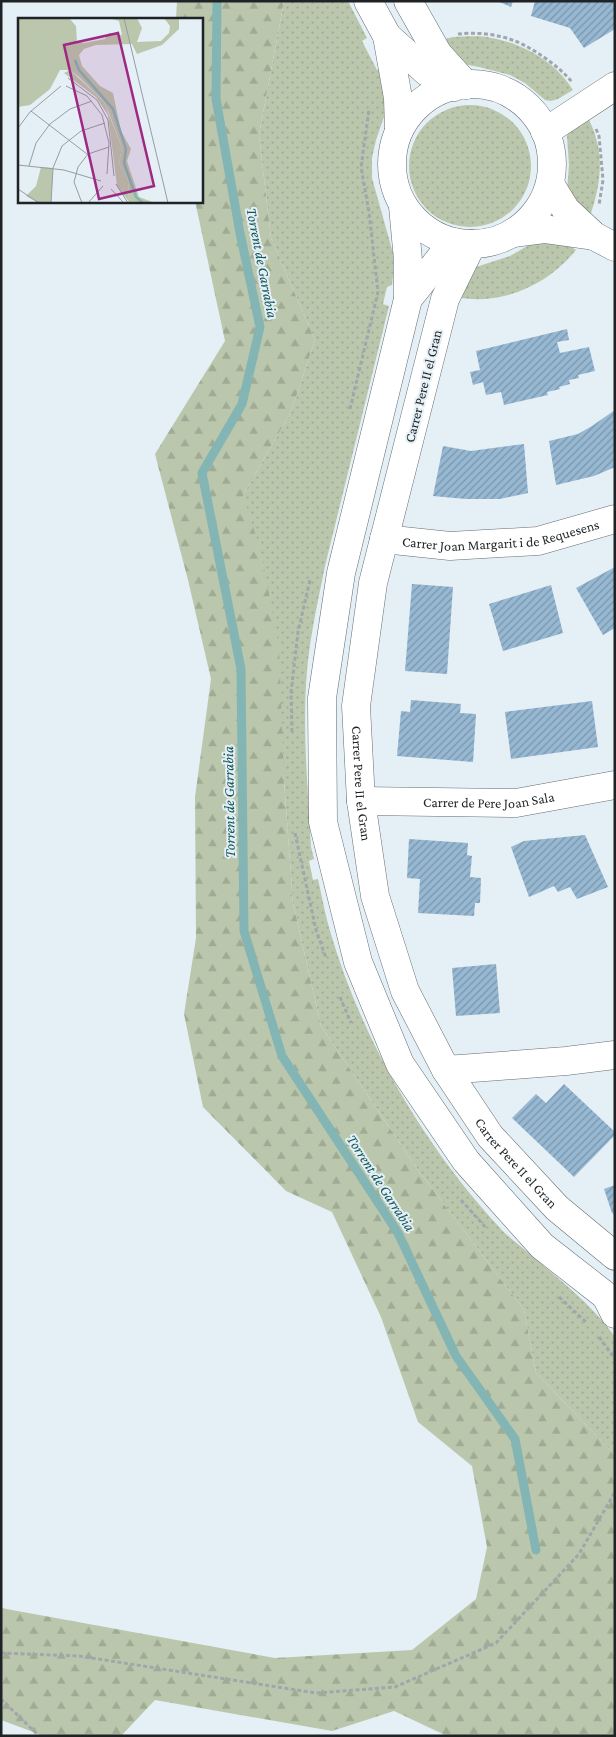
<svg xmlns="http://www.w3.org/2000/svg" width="616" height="1737" viewBox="0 0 616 1737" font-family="'Crimson Pro',serif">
  <defs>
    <pattern id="grass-dots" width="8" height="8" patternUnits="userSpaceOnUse" patternTransform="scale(1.25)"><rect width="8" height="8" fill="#bbc7ac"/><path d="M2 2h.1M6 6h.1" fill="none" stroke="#a0ab94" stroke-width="1.8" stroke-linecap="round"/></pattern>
    <pattern id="forest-firs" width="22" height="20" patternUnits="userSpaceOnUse" patternTransform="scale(1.25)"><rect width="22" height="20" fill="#bbc7ac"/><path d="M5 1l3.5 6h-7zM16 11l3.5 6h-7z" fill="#a0ab94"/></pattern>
    <pattern id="building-hatch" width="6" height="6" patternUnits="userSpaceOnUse" patternTransform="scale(1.25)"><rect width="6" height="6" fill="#96b8d2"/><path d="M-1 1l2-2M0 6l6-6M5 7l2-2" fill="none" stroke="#7a95aa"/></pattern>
  </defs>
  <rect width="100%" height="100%" fill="#e5eff6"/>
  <path fill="url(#grass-dots)" d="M284,1H348L367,38L362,41L377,70L382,68L390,83L385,114L376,140L372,158V178L393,253V276L392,285L387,287L383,304L389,306L325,566C318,601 310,636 307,671C302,729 308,788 311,847L314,859L309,861L313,880L318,879C322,897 325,914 330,931C361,1038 424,1146 500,1228C507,1236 517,1243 525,1250C556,1277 591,1303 615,1337V1455L536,1373L524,1310L418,1170L321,1026L293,903L284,780L243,495L291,412L315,340L271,238L259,135Z
    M453,37C465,37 479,35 491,38C523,43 556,62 573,90L558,99L551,101L545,100L525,83L510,75L479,67L458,63L437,41Z
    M409 166a61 61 0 1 1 122 0a61 61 0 1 1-122 0Z
    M586,114C606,150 602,182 589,219L567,191L569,165L567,136L569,130Z
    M536,241H562L576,250C547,286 501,306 455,297L476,267L510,256Z"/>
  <path fill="url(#forest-firs)" d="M177,1H284L259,135L271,238L315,340L291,412L243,495L261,552L279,646L284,780L293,903L321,1026L418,1170L524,1310L536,1373L615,1455V1736H447L394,1711L332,1731L155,1700L121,1736H44L1,1720V1608L275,1658L412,1650L476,1599L487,1547L472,1466L418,1422L381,1317L332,1212L286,1191L203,1107L184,1014L196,938L195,797L211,679L188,580L155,454L225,341L195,201H201V19H176Z"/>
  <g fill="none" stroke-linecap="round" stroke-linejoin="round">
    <path stroke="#84b5b5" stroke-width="9" d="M217,1L216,99L240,233L260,327L242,404L202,473L241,669L244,931L282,1056L398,1233L456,1356L515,1439L536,1550"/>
  </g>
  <path fill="url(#building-hatch)" d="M497,1H513L511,7Z
    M535,1H615V29L584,48L570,28L531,16Z
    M567,329L569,340L557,342L560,353L589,347L595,371L578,375L579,378L569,380L570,384L559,387L560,389L547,392L548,395L504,405L501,392L486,395L483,382L473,385L470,372L480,370L476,351Z
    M615,410V467L594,476L556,485L549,441L578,434L592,426Z
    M524,444L528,493L500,499H466L433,496L443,446L471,451Z
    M615,567V628L603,635L576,588Z
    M412,584L453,587L447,674L405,671Z
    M551,585L563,633L503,651L489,604Z
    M411,700L461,704L460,713L476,714L473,762L397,756L401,711L410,712Z
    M592,701L598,747L511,759L505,712Z
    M585,835L608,887L577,899L570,887L558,892L554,886L529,897L511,847L524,841Z
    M409,839L468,843L467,855L472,856L470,877L481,878L480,903H475L474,916L418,913L420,879L407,878Z
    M496,964L500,1013L456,1016L452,968Z
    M564,1084L615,1132V1135L574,1177L512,1118L536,1094L546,1103Z
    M615,1185V1215L612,1213L604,1189Z"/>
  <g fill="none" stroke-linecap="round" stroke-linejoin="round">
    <g stroke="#646d73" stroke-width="29">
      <g id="minor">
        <path d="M368,1L387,36L398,98L399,130"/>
        <path d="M408,1L438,54L466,85"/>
        <path d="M387,36L427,72L454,87"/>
        <circle cx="472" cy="164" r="80"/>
        <path d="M545,132L615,86"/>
        <path d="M550,184L566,210L594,236L615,247"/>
        <path d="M403,206L408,260V299L341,573L322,698L323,822L358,962L400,1064L466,1161L542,1246L606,1296L615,1314"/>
        <path d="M513,233L544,229L594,236"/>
        <path id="s1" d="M472,244L445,299L373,583L356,706L361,801L375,896L405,991L446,1070L490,1136L557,1208L615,1256"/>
        <path d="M408,299L453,242"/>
        <path id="s2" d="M384,539L450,546L538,541L615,519"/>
        <path id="s3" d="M361,801L516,803L615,785"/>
        <path d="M446,1070L566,1061L615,1055"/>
      </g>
    </g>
    <path stroke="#9fa7ac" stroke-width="3" stroke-dasharray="4 2.5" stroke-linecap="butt" d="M458,34C476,32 498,34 515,41C533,48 560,67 572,82
      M596,129L599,136L603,180L599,205
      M350,409L378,292L369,212L361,167L369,110
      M292,732L291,693L298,632L310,580
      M295,833L316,930L326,958
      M340,997L351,1023
      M461,1200L487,1229
      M559,1297L587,1323
      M599,1337L615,1359
      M1,1653L79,1656L316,1693L395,1687L496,1643L579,1554L615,1492
      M1,1699L39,1736"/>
    <use href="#minor" stroke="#fff" stroke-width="28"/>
  </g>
  <g text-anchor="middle" stroke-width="4" stroke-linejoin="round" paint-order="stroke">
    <g font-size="14" fill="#1f2325" stroke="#e5eff6">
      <text transform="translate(423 386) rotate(-76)" y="5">Carrer Pere II el Gran</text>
      <text dy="5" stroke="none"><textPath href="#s2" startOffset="118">Carrer Joan Margarit i de Requesens</textPath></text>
      <text dy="5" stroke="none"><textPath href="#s1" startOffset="556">Carrer Pere II el Gran</textPath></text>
      <text dy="5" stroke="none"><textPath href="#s3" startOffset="128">Carrer de Pere Joan Sala</textPath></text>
      <text dy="5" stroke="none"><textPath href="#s1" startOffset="975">Carrer Pere II el Gran</textPath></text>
    </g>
    <g font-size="15" font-style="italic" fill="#105758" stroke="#e5eff6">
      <text transform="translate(262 263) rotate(79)" y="5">Torrent de Garrabia</text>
      <text transform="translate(229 802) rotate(-91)" y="5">Torrent de Garrabia</text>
      <text transform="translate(381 1183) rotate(57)" y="5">Torrent de Garrabia</text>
    </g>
  </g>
  <g transform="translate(18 18)">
    <rect width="185" height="185" fill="#e5eff6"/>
    <path d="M52,52L86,84L104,130L101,145L110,162L111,180L117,185H112L99,168L90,97L78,79L46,55Z" fill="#bbc7ac"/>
    <path d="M0,0H51L58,8L59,24L66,25L87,21L91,15L104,17L101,3L91,0H119L124,10L119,24L143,23L151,15L152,8L146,0H161V11L144,27L119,36L114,26L78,27L66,31L61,37L64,48L82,68L95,75L103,113L113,131L109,143L121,179L137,185H117L111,180L110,162L101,145L104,130L91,95L86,84L60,58L52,52H42L32,71L12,87L0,89Z" fill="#bbc7ac"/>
    <path d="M23,149L35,150L33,185H21L8,178L18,168Z" fill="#bbc7ac"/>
    <path fill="none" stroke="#84b5b5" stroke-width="2.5" d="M57,42L61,52L95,91L108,131L106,145L118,179L125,185"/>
    <path fill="none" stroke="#969da2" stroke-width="1" d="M106,0L150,185M50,60L79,82L90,102L96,158M48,68L69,78L84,97L91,125L89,156M13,93L69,136M0,110L12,94L43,68M0,147L46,152L83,163M11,148L18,125L32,106L52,91L74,83M98,166L110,185M0,171L21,185M93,171L106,185M33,185L35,150L44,128L63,113L87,105M64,185L56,164L60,149L70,136L91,129M70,185L85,168"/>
    <path fill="#9e2882" fill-opacity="0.15" stroke="#9e2882" stroke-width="2.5" d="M100,15L136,168L81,181L46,27Z"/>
    <rect width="185" height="185" fill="none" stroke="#1f2325" stroke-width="2.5"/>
  </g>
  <rect width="616" height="1737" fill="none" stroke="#1f2325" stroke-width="5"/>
</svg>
